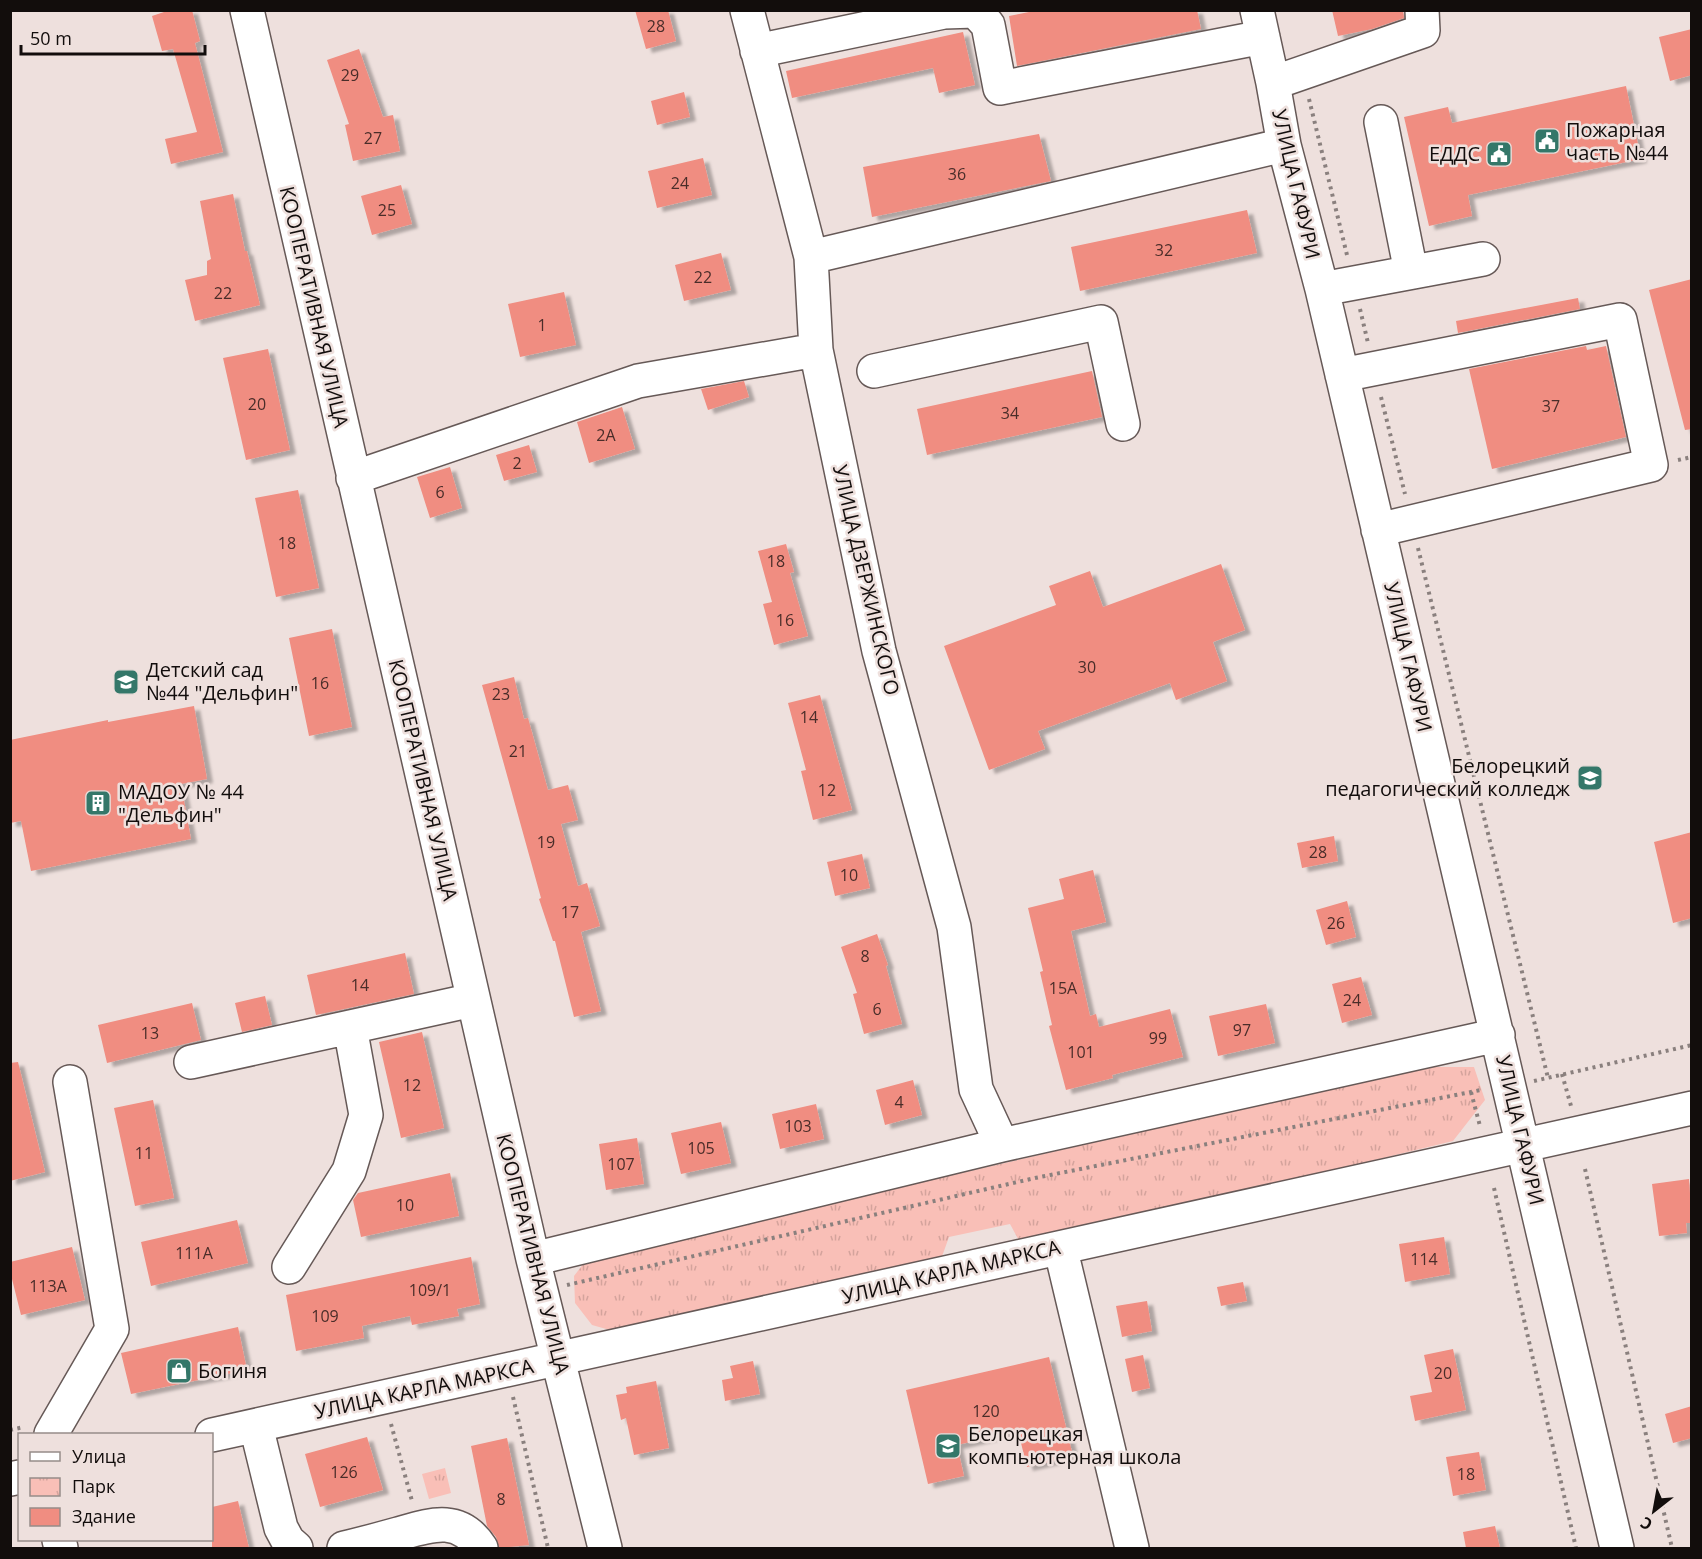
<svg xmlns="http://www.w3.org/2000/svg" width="1702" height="1559" viewBox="0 0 1702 1559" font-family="'Open Sans',sans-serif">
  <defs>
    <pattern id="park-tufts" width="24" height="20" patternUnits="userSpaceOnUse" patternTransform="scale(1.5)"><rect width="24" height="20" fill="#f9bfb7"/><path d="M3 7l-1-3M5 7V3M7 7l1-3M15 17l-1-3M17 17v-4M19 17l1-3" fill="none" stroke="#d4a39c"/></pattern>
    <filter id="shadow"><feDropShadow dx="6" dy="4" stdDeviation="1.5" flood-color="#0004"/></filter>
  </defs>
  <rect width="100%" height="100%" fill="#eee0dd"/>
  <path fill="url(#park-tufts)" d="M1422,1067H1474L1485,1100L1453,1141L1022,1246L1010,1224L949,1237L940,1262L624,1334L592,1325L575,1303L574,1276L587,1259Z
    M445,1468L451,1493L429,1499L422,1474Z"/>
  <path fill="#f08d81" filter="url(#shadow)" d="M170,10H192L200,41L195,43L223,152L171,164L165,139L197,132L173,49L162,51L152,16Z
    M635,10H668L676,41L646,49Z
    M1039,10H1197L1201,29L1017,66L1009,16Z
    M1332,10H1403L1404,18L1372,29L1338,36Z
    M1692,29V75L1670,81L1659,37Z
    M963,32L975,85L939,93L933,68L792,98L786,71Z
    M359,49L383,117L393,115L400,151L353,161L345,125L349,124L327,60Z
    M1626,86L1641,159L1468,195L1472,216L1429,226L1404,117L1448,107L1452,123Z
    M684,92L690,117L657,125L651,101Z
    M1039,134L1051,181L872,217L863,167Z
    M703,158L712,195L657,208L648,171Z
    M401,185L412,224L372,235L361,196Z
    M233,194L245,251H247L260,305L195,321L185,280L207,275V261L211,259L200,201Z
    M1247,210L1257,253L1080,291L1071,247Z
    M721,253L731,290L684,301L675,265Z
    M1692,279V429L1685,430L1649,290Z
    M564,292L576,345L520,357L508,304Z
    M1578,298L1580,309L1458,333L1456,321Z
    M1586,346L1587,350L1606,346L1626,437L1492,469L1469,369Z
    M268,349L290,450L246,460L223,358Z
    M1092,371L1102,417L927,455L917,409Z
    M744,381L749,397L708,410L701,389Z
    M622,407L635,449L589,463L577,422Z
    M529,445L537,472L504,481L496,455Z
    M450,467L462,508L430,518L417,477Z
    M298,490L319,588L276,597L255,498Z
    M786,544L794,572L790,573L808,636L774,645L763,604L772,602L758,551Z
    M1221,564L1245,630L1213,642L1227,681L1176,700L1170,683L1038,731L1045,749L989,770L944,646L1056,605L1049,586L1090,571L1103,607Z
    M332,629L352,727L309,736L289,638Z
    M514,677L524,719L528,718L548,790L568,785L578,820L561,824L578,886L587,883L600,926L581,932L601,1011L574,1017L555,941H553L539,899L541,898L482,685Z
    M820,695L852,810L813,820L801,771L806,770L788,703Z
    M194,706L207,779L181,784L191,839L31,871L21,821L10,823V740L108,720V722Z
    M1692,832V918L1673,923L1654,842Z
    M1334,836L1338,861L1302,868L1297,843Z
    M862,854L870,888L835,896L827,862Z
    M1093,870L1106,922L1071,931L1090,1016L1096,1014L1099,1027L1170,1009L1183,1057L1112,1075L1113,1078L1066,1090L1049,1026L1052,1025L1040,972L1043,971L1028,908L1064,899L1059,879Z
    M1347,901L1356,937L1326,945L1316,910Z
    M877,934L888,965L886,966L902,1024L864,1034L853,994L857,993L841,947Z
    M405,953L414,994L316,1015L307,975Z
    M1361,977L1372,1015L1342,1023L1332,984Z
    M265,996L272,1025L242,1032L235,1003Z
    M192,1003L201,1040L107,1063L98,1025Z
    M1266,1004L1275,1043L1218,1056L1209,1016Z
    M422,1032L444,1128L401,1138L379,1042Z
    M18,1062L45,1172L10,1181V1063Z
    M913,1080L922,1115L885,1125L876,1090Z
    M153,1100L174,1198L135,1206L114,1108Z
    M816,1104L824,1139L780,1149L772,1114Z
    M721,1122L731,1163L681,1174L671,1133Z
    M637,1138L644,1184L606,1190L599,1144Z
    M450,1173L459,1216L361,1237L353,1200L358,1193Z
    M1689,1179L1692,1223H1686L1687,1233L1659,1236L1652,1184Z
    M237,1220L248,1263L151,1286L141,1242Z
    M1444,1237L1450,1274L1405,1282L1399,1244Z
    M72,1247L85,1300L21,1315L10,1271V1262Z
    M471,1257L480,1304L457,1309L459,1316L412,1325L410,1316L362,1326L364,1338L296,1351L286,1295Z
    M1243,1282L1247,1301L1221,1306L1217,1287Z
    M1147,1301L1152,1331L1122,1337L1116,1306Z
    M238,1327L247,1370L131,1394L121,1353Z
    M1453,1349L1466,1410L1415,1421L1410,1396L1432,1392L1424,1355Z
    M1143,1355L1150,1388L1132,1392L1125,1359Z
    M1049,1357L1073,1456L1027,1467L1018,1431L957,1445L964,1476L928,1484L906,1390Z
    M753,1361L760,1394L725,1401L722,1380L733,1378L730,1366Z
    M656,1381L669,1448L634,1455L626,1418L621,1420L616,1395L627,1393L626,1387Z
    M1692,1406V1438L1673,1443L1665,1414Z
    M367,1437L383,1490L320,1507L305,1454Z
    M507,1438L529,1545L499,1548L496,1537L487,1526L471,1446Z
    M1479,1452L1486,1490L1453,1496L1446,1457Z
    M238,1501L249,1548H212V1507Z
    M1495,1526L1500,1548H1466L1463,1532Z"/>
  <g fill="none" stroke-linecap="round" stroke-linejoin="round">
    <g stroke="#665957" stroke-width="36">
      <path id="minor" d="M247,10L533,1259L605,1548
        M747,10L811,257L816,350L879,651L954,927L976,1089L1002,1145
        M1257,10L1273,83L1284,145L1322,289L1617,1548
        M757,51L944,12L975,11L988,25L1000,88L1263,37
        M1273,83L1423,31L1422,10
        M1381,122L1411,272
        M811,257L1284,145
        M1322,289L1483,259
        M874,371L1101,322L1123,424
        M1342,375L1620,320L1651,465L1378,530
        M353,478L638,381L816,350
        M191,1062L473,1000
        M1059,1248L1064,1263L1132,1548
        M533,1259L1002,1145L1498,1035
        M289,1267L349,1171L366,1115L350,1027
        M256,1426L281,1528L288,1541L296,1548
        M51,1434L112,1329L70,1082
        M212,1435L1692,1108
        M10,1479L20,1477
        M59,1540L61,1548
        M344,1548C362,1544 380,1539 398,1534C430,1525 459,1514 481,1548"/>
    </g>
    <path stroke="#8a807e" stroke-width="4" stroke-dasharray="3 4.5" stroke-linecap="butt" d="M1309,99L1347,255
      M1360,309L1368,343
      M1381,397L1405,494
      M1678,460L1692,457
      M1418,548L1548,1078
      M1562,1074L1571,1106
      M1534,1081L1692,1045
      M1471,1092L1480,1126
      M1585,1169L1672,1548
      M1494,1188L1576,1548
      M567,1285L1035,1178L1481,1090
      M513,1397L548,1548
      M391,1424L412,1501
      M10,1430L24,1427"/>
    <use href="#minor" stroke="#fff" stroke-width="33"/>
  </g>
  <defs>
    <g id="civic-square" transform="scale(1.35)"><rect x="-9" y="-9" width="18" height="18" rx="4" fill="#347769" stroke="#eee0dd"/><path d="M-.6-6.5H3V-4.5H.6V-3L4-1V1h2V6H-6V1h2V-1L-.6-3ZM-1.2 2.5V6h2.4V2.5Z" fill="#fff"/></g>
    <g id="school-square" transform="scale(1.35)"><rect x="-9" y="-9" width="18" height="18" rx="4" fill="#347769" stroke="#eee0dd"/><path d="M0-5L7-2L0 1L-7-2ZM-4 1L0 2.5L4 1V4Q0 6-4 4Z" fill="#fff"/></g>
    <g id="university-square" transform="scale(1.35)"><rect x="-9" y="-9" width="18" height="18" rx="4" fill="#347769" stroke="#eee0dd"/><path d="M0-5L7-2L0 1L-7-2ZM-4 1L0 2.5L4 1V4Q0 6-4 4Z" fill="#fff"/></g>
    <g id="building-square" transform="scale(1.35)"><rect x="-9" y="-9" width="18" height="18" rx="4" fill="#347769" stroke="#eee0dd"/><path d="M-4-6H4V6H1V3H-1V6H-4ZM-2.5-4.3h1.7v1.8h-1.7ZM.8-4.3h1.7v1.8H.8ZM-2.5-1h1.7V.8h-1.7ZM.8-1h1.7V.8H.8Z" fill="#fff"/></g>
    <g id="shop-square" transform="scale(1.35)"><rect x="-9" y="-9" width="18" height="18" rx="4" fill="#347769" stroke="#eee0dd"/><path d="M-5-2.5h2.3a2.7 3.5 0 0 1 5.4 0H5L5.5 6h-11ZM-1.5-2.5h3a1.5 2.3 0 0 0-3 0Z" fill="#fff"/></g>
  </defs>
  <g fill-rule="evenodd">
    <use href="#civic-square" x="1547" y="141"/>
    <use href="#civic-square" x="1499" y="154"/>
    <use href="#school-square" x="126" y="682"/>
    <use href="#university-square" x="1590" y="778"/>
    <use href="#building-square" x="98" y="803"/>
    <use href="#shop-square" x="179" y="1371"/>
    <use href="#school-square" x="948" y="1446"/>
  </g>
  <g text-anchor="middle" stroke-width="5" stroke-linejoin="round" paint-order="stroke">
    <g font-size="16" fill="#4a2d29">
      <text x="656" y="32">28</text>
      <text x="350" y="81">29</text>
      <text x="373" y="144">27</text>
      <text x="957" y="180">36</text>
      <text x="680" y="189">24</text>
      <text x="387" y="216">25</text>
      <text x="1164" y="256">32</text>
      <text x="703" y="283">22</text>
      <text x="223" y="299">22</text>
      <text x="542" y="331">1</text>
      <text x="257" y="410">20</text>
      <text x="1551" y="412">37</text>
      <text x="1010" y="419">34</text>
      <text x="606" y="441">2А</text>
      <text x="517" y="469">2</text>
      <text x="440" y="498">6</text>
      <text x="287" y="549">18</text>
      <text x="776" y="567">18</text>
      <text x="785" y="626">16</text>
      <text x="1087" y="673">30</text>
      <text x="320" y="689">16</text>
      <text x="501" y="700">23</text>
      <text x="809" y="723">14</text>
      <text x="518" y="757">21</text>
      <text x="827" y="796">12</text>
      <text x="546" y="848">19</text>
      <text x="1318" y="858">28</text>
      <text x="849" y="881">10</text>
      <text x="570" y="918">17</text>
      <text x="1336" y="929">26</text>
      <text x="865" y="962">8</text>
      <text x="360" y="991">14</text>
      <text x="1063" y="994">15А</text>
      <text x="1352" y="1006">24</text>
      <text x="877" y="1015">6</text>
      <text x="1242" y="1036">97</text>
      <text x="150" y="1039">13</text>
      <text x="1158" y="1044">99</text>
      <text x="1081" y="1058">101</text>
      <text x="412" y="1091">12</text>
      <text x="899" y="1108">4</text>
      <text x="798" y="1132">103</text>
      <text x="701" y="1154">105</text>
      <text x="144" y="1159">11</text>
      <text x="621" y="1170">107</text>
      <text x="405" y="1211">10</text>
      <text x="194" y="1259">111А</text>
      <text x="1424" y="1265">114</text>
      <text x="48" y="1292">113А</text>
      <text x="430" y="1296">109/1</text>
      <text x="325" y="1322">109</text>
      <text x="1443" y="1379">20</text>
      <text x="986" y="1417">120</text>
      <text x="344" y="1478">126</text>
      <text x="1466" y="1480">18</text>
      <text x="501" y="1505">8</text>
    </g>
    <g font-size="20" fill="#120d0c" stroke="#eee0dd" text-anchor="start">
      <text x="1566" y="137">Пожарная<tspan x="1566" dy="23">часть №44</tspan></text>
      <text x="1480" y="161" text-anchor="end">ЕДДС</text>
      <text x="146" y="677">Детский сад<tspan x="146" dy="23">№44 "Дельфин"</tspan></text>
      <text x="1570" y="773" text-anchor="end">Белорецкий<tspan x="1570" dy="23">педагогический колледж</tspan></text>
      <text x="118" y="799">МАДОУ № 44<tspan x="118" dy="23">"Дельфин"</tspan></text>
      <text x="198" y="1378">Богиня</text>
      <text x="968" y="1441">Белорецкая<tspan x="968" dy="23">компьютерная школа</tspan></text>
    </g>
    <g font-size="20" fill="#120d0c" stroke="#eee0dd">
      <text transform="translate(1296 184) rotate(77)" y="7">УЛИЦА ГАФУРИ</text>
      <text transform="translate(314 307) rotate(77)" y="7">КООПЕРАТИВНАЯ УЛИЦА</text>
      <text transform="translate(866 580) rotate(77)" y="7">УЛИЦА ДЗЕРЖИНСКОГО</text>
      <text transform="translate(1408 657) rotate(77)" y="7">УЛИЦА ГАФУРИ</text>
      <text transform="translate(423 780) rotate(77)" y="7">КООПЕРАТИВНАЯ УЛИЦА</text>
      <text transform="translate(1520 1130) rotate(77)" y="7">УЛИЦА ГАФУРИ</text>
      <text transform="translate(533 1254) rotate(76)" y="7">КООПЕРАТИВНАЯ УЛИЦА</text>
      <text transform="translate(951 1272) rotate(-13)" y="7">УЛИЦА КАРЛА МАРКСА</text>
      <text transform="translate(424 1389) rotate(-12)" y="7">УЛИЦА КАРЛА МАРКСА</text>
    </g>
  </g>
  <rect width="1702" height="1559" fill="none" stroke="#120d0c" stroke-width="24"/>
  <rect x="18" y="1433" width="195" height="108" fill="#eee0dd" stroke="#968c89" stroke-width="1.5"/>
  <rect x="30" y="1452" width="30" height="9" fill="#ffffff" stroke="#968c89" stroke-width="1.5"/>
  <text x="72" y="1463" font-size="18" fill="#120d0c">Улица</text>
  <rect x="30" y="1478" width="30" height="18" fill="url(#park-tufts)" stroke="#968c89" stroke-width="1.5"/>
  <text x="72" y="1493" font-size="18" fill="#120d0c">Парк</text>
  <rect x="30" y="1508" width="30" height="18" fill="#f08d81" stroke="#968c89" stroke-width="1.5"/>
  <text x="72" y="1523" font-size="18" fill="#120d0c">Здание</text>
  <g transform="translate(1654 1511) rotate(211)" stroke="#eee0dd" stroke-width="4.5" paint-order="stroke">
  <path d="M0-4.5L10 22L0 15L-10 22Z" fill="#120d0c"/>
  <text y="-9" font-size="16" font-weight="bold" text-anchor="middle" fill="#120d0c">С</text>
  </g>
  <path d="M21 45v9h184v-9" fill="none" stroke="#120d0c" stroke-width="3"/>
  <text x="30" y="45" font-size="18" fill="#120d0c" stroke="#eee0dd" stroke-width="4.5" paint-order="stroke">50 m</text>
</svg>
